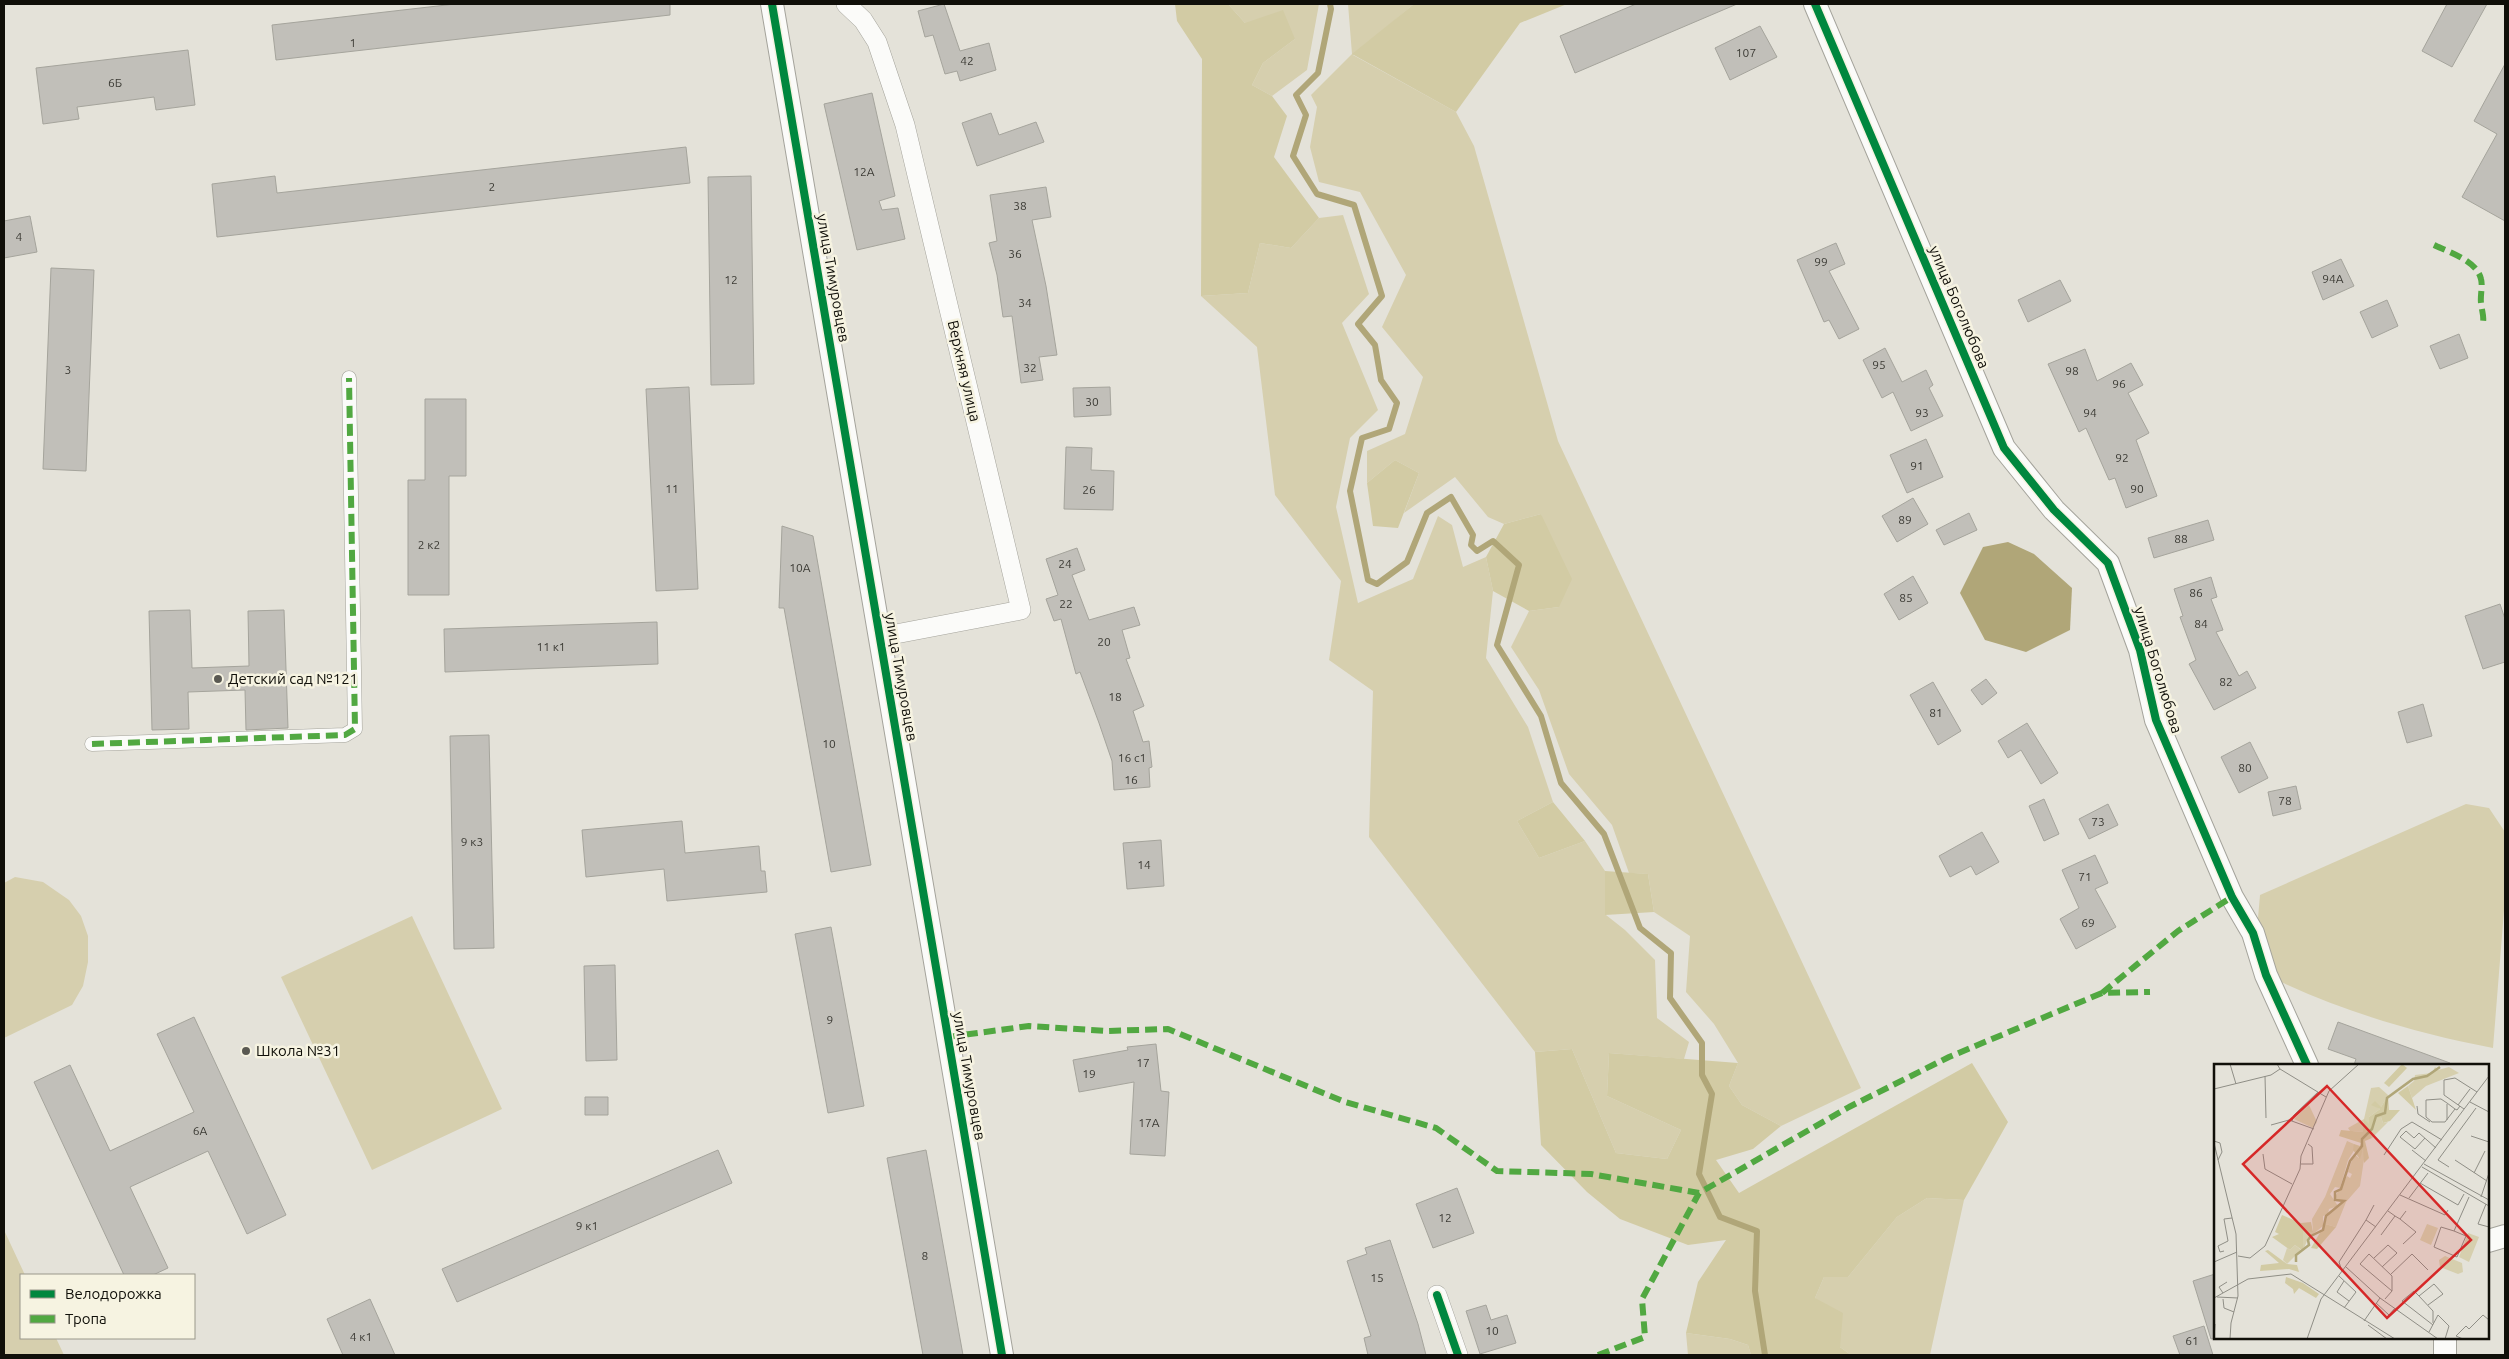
<svg xmlns="http://www.w3.org/2000/svg" width="2509" height="1359" viewBox="0 0 2509 1359" font-family="Ubuntu,sans-serif">
  <rect width="100%" height="100%" fill="#e4e2d9"/>
  <path fill="#d6cfae" d="M1228,4H1319L1307,70L1272,96L1252,85L1263,63L1295,39L1245,23Z
    M1348,4H1414L1353,55L1456,112L1474,146L1558,441L1861,1088L1781,1126L1742,1105L1729,1086L1738,1063L1714,1024L1686,992L1690,936L1654,912L1648,874L1629,873L1612,825L1569,774L1539,690L1511,647L1529,611L1559,607L1541,514L1504,524L1488,517L1455,477L1404,513L1419,473L1395,460L1367,483V451L1405,434L1423,377L1382,327L1406,275L1360,192L1319,182L1310,147L1317,107L1311,95L1352,54Z
    M1343,215L1369,294L1342,323L1378,410L1350,438L1336,507L1358,603L1413,579L1438,516L1452,525L1463,567L1486,557L1493,591L1486,658L1528,727L1553,802L1517,821L1539,858L1585,841L1605,871L1606,915L1625,930L1655,960L1657,1018L1689,1042L1684,1059L1609,1053L1607,1096L1681,1130L1667,1159L1616,1153L1572,1049L1535,1052L1369,837L1373,691L1329,660L1341,581L1275,495L1257,347L1201,296L1248,293L1260,243L1291,248L1319,218Z
    M2466,804L2489,808L2505,832V898L2493,1048C2420,1034 2347,1013 2279,981L2258,918L2260,895Z
    M15,877L43,882L69,900L81,916L88,936V962L83,986L72,1005L4,1038V883Z
    M412,916L502,1109L372,1170L281,977Z
    M1927,1198L1964,1200L1930,1355H1851L1840,1347L1815,1298L1824,1277H1848L1897,1217Z
    M4,1230L25,1275H21V1338H56L64,1355H4Z
    M1686,1333L1730,1339L1748,1345L1751,1355H1688Z"/>
  <path fill="#d2cba4" d="M1175,4H1228L1245,23L1283,10L1295,39L1263,63L1252,85L1272,96L1287,116L1274,157L1319,218L1291,248L1260,243L1248,293L1201,296L1202,59L1177,21Z
    M1414,4H1567L1520,23L1456,112L1352,54Z
    M1395,460L1419,473L1398,528L1373,526L1367,483Z
    M1541,514L1572,579L1559,607L1529,611L1493,591L1486,557L1504,524Z
    M1553,802L1585,841L1539,858L1517,821Z
    M1605,871L1648,874L1654,912L1605,915Z
    M1572,1049L1616,1153L1667,1159L1681,1130L1607,1096L1609,1053L1738,1063L1729,1086L1742,1105L1781,1126L1753,1149L1716,1160L1739,1193L1972,1063L2008,1122L1964,1200L1927,1198L1897,1217L1848,1277H1824L1815,1298L1843,1313L1840,1347L1851,1355H1751L1748,1345L1730,1339L1686,1333L1698,1282L1726,1240L1688,1245L1620,1219L1587,1192L1541,1145L1535,1052Z"/>
  <path fill="#b0a678" d="M2008,542L2034,554L2072,588L2070,630L2026,652L1985,640L1960,593L1983,547Z"/>
  <g fill="none" stroke-linecap="round" stroke-linejoin="round">
    <path stroke="#b0a678" stroke-width="6" d="M1330,4L1331,9L1318,73L1296,95L1306,115L1293,156L1317,194L1354,205L1382,296L1358,324L1375,345L1381,380L1397,403L1389,429L1362,438L1350,491L1368,580L1377,584L1407,562L1427,513L1451,497L1473,535L1471,545L1477,551L1493,541L1519,565L1497,645L1541,716L1561,783L1604,834L1640,928L1671,953L1670,998L1702,1043V1075L1712,1094L1699,1174L1720,1217L1757,1231L1755,1291L1765,1355"/>
  </g>
  <path fill="#c1bfb9" stroke="#a5a49c" d="M455,4H670V15L276,60L272,25Z
    M944,4L960,51L989,43L996,70L960,81L957,71L945,74L933,35L925,37L918,11Z
    M1636,4H1737L1575,73L1560,36Z
    M2447,4H2487L2452,67L2422,51Z
    M1760,26L1777,57L1730,80L1715,48Z
    M188,50L195,105L156,110L154,97L116,102L77,107L79,119L43,124L36,68Z
    M2505,64V221L2462,197L2497,134L2474,121Z
    M872,93L895,196L879,201L882,210L898,208L905,239L857,250L824,104Z
    M991,113L999,135L1036,122L1044,142L977,166L962,123Z
    M686,147L690,183L217,237L212,184L275,176L277,193Z
    M751,176L754,384L711,385L708,177Z
    M1046,187L1051,217L1032,220L1046,286L1057,355L1039,357L1043,380L1021,383L1012,316L1003,317L997,275L989,243L997,241L990,195Z
    M30,216L37,252L4,258V221Z
    M1836,243L1845,264L1829,271L1859,329L1839,339L1829,320L1824,322L1797,260Z
    M2341,259L2354,286L2323,300L2312,272Z
    M51,268L94,270L86,471L43,469Z
    M2060,280L2071,301L2028,322L2018,300Z
    M2387,300L2398,326L2372,338L2360,312Z
    M2459,334L2468,358L2440,369L2430,346Z
    M1885,348L1902,382L1926,370L1933,385L1929,388L1943,416L1911,431L1893,392L1882,398L1863,360Z
    M2085,349L2097,381L2131,363L2143,385L2128,393L2149,433L2136,440L2157,496L2126,508L2115,478L2109,480L2086,428L2079,432L2048,364Z
    M689,387L698,589L656,591L646,389Z
    M1110,387L1111,415L1074,417L1073,388Z
    M425,399H466V476H449V595H408V480H425Z
    M1926,439L1943,477L1907,493L1890,455Z
    M1066,447L1092,448L1091,470L1114,471L1113,510L1064,509Z
    M1913,498L1928,524L1897,542L1882,516Z
    M1969,513L1977,530L1944,545L1936,530Z
    M2208,520L2214,540L2154,558L2148,538Z
    M782,526L813,536L871,865L831,872L784,608H779Z
    M1077,548L1085,570L1072,575L1089,620L1134,607L1140,625L1122,630L1130,658L1126,659L1144,706L1133,711L1143,742L1149,741L1152,767L1149,768L1150,787L1114,790L1112,761L1099,723L1080,672L1076,674L1061,619L1054,621L1046,599L1058,595L1046,559Z
    M1913,576L1928,603L1899,620L1884,594Z
    M2211,577L2217,597L2211,599L2223,630L2216,632L2239,676L2247,671L2256,688L2214,710L2189,664L2196,660L2180,617L2183,616L2174,589Z
    M2500,604L2505,619V662L2483,669L2465,616Z
    M190,610L192,668L249,666L248,611L284,610L288,728L246,730L245,690L188,692L189,729L152,730L149,611Z
    M657,622L658,664L445,672L444,629Z
    M1986,679L1997,693L1982,705L1971,690Z
    M1933,682L1961,731L1938,745L1910,695Z
    M2423,704L2432,736L2407,743L2398,712Z
    M2027,723L2058,773L2041,784L2021,750L2008,758L1998,741Z
    M489,735L494,948L454,949L450,736Z
    M2250,742L2268,778L2239,793L2221,757Z
    M2296,786L2301,809L2273,816L2268,792Z
    M2044,799L2059,834L2044,841L2029,806Z
    M2108,804L2118,825L2089,839L2079,819Z
    M682,821L685,853L759,846L761,871H765L767,892L667,901L664,869L586,877L582,830Z
    M1982,832L1999,862L1976,875L1971,866L1950,877L1939,856Z
    M1161,840L1164,886L1127,889L1123,843Z
    M2095,855L2108,883L2095,889L2116,927L2076,949L2060,919L2079,908L2062,870Z
    M831,927L864,1106L828,1113L795,934Z
    M615,965L617,1060L586,1061L584,966Z
    M194,1017L286,1215L247,1234L208,1151L130,1187L168,1268L153,1275H124L34,1082L70,1065L110,1151L194,1112L157,1034Z
    M2338,1022L2450,1063V1065H2354L2356,1059L2328,1049Z
    M1156,1044L1161,1091L1169,1092L1165,1156L1130,1154L1134,1082L1079,1092L1073,1060L1128,1050L1127,1047Z
    M585,1097H608V1115H585Z
    M718,1150L732,1183L457,1302L442,1269Z
    M926,1150L963,1355H923L887,1158Z
    M1457,1188L1474,1233L1433,1248L1416,1204Z
    M1390,1240L1418,1324L1426,1355H1368L1364,1338L1371,1336L1347,1261L1367,1254L1365,1248Z
    M2215,1274V1338L2211,1339L2193,1281Z
    M370,1299L395,1355H343L327,1319Z
    M1486,1305L1491,1320L1507,1315L1516,1343L1480,1354L1466,1311Z
    M2204,1326L2213,1355H2180L2173,1336Z"/>
  <g fill="none" stroke-linecap="round" stroke-linejoin="round">
    <g stroke="#a4a39b" stroke-width="15">
      <path id="pedestrian" d="M92,744L345,735L355,729L349,378"/>
    </g>
    <g stroke="#a4a39b" stroke-width="20">
      <path id="minor" d="M846,4L863,20L877,42L905,125L1021,610L880,637
        M1437,1295L1458,1355"/>
    </g>
    <g stroke="#a4a39b" stroke-width="24">
      <path id="tertiary" d="M772,4L1002,1355
        M1815,4L2004,448L2054,510L2108,563L2140,650L2156,720L2232,897L2253,933L2266,975L2307,1065
        M2488,1241L2505,1236
        M2445,1338V1355"/>
    </g>
    <use href="#pedestrian" stroke="#fbfbf9" stroke-width="14"/>
    <use href="#minor" stroke="#fbfbf9" stroke-width="19"/>
    <use href="#tertiary" stroke="#fbfbf9" stroke-width="22"/>
    <path stroke="#51a841" stroke-width="6" stroke-dasharray="12 6" stroke-linecap="butt" d="M2434,245C2449,252 2477,261 2481,279C2483,287 2480,295 2481,303C2482,313 2485,317 2482,326
      M92,744L345,735L355,729L349,378
      M2102,993L2178,931L2232,897
      M948,1037L1029,1026L1107,1031L1168,1029L1345,1102L1436,1128L1497,1171L1591,1174L1699,1193L1849,1107L1949,1057L2102,993L2150,992
      M1598,1355L1645,1337L1642,1299L1699,1193"/>
    <g stroke="#f6f3e1" stroke-width="11">
      <path id="cycleway" d="M772,4L1002,1355
        M1815,4L2004,448L2054,510L2108,563L2140,650L2156,720L2232,897L2253,933L2266,975L2307,1065
        M1437,1295L1458,1355"/>
    </g>
    <use href="#cycleway" stroke="#00873e" stroke-width="8"/>
  </g>
  <g fill="#5a5952" stroke="#f6f3e1" stroke-width="2">
    <circle cx="218" cy="679" r="5"/>
    <circle cx="246" cy="1051" r="5"/>
  </g>
  <g text-anchor="middle" stroke-width="5" stroke-linejoin="round" paint-order="stroke">
    <g font-size="12" fill="#3c3b35">
      <text x="353" y="47">1</text>
      <text x="1746" y="57">107</text>
      <text x="967" y="65">42</text>
      <text x="115" y="87">6Б</text>
      <text x="864" y="176">12А</text>
      <text x="492" y="191">2</text>
      <text x="1020" y="210">38</text>
      <text x="19" y="241">4</text>
      <text x="1015" y="258">36</text>
      <text x="1821" y="266">99</text>
      <text x="2333" y="283">94А</text>
      <text x="731" y="284">12</text>
      <text x="1025" y="307">34</text>
      <text x="1879" y="369">95</text>
      <text x="1030" y="372">32</text>
      <text x="68" y="374">3</text>
      <text x="2072" y="375">98</text>
      <text x="2119" y="388">96</text>
      <text x="1092" y="406">30</text>
      <text x="1922" y="417">93</text>
      <text x="2090" y="417">94</text>
      <text x="2122" y="462">92</text>
      <text x="1917" y="470">91</text>
      <text x="672" y="493">11</text>
      <text x="2137" y="493">90</text>
      <text x="1089" y="494">26</text>
      <text x="1905" y="524">89</text>
      <text x="2181" y="543">88</text>
      <text x="429" y="549">2 к2</text>
      <text x="1065" y="568">24</text>
      <text x="800" y="572">10А</text>
      <text x="2196" y="597">86</text>
      <text x="1906" y="602">85</text>
      <text x="1066" y="608">22</text>
      <text x="2201" y="628">84</text>
      <text x="1104" y="646">20</text>
      <text x="551" y="651">11 к1</text>
      <text x="2226" y="686">82</text>
      <text x="1115" y="701">18</text>
      <text x="1936" y="717">81</text>
      <text x="829" y="748">10</text>
      <text x="1132" y="762">16 с1</text>
      <text x="2245" y="772">80</text>
      <text x="1131" y="784">16</text>
      <text x="2285" y="805">78</text>
      <text x="2098" y="826">73</text>
      <text x="472" y="846">9 к3</text>
      <text x="1144" y="869">14</text>
      <text x="2085" y="881">71</text>
      <text x="2088" y="927">69</text>
      <text x="830" y="1024">9</text>
      <text x="1143" y="1067">17</text>
      <text x="1089" y="1078">19</text>
      <text x="1149" y="1127">17А</text>
      <text x="200" y="1135">6А</text>
      <text x="1445" y="1222">12</text>
      <text x="587" y="1230">9 к1</text>
      <text x="925" y="1260">8</text>
      <text x="1377" y="1282">15</text>
      <text x="1492" y="1335">10</text>
      <text x="361" y="1341">4 к1</text>
      <text x="2192" y="1345">61</text>
    </g>
    <g font-size="15" fill="#100f09" stroke="#f6f3e1">
      <text transform="translate(833 278) rotate(80)" y="5">улица Тимуровцев</text>
      <text transform="translate(1959 307) rotate(67)" y="5">улица Боголюбова</text>
      <text transform="translate(964 371) rotate(77)" y="5">Верхняя улица</text>
      <text transform="translate(2158 670) rotate(73)" y="5">улица Боголюбова</text>
      <text transform="translate(901 677) rotate(80)" y="5">улица Тимуровцев</text>
      <text transform="translate(969 1076) rotate(80)" y="5">улица Тимуровцев</text>
    </g>
    <g font-size="15" fill="#100f09" stroke="#f6f3e1" text-anchor="start">
      <text x="228" y="684">Детский сад №121</text>
      <text x="256" y="1056">Школа №31</text>
    </g>
  </g>
  <g transform="translate(2214 1064)">
    <rect width="275" height="275" fill="#e4e2d9"/>
    <path d="M221,3L224,6L235,3L245,9L212,22L198,34L194,22L200,17L201,11L218,9ZM165,23L174,31L167,43H163L166,45L155,53V60L149,68L136,67L134,64L150,55L157,24ZM95,41L103,58L99,64L80,55ZM163,53H167L169,59L174,58L158,74L156,69ZM133,77L140,80L141,85L134,96L126,124L121,123L116,130L124,142L115,145L114,150L109,152V162L94,174L89,187V166L99,167L98,155L111,133ZM149,85L151,89L146,122L132,138L122,163L111,160L113,153L132,136H122V131L133,112L136,114L138,110L134,108L140,90L145,94ZM213,160L224,164L217,181L206,176ZM254,169L265,173L255,198L245,193ZM81,181L87,186L73,200L69,196L73,184L76,186ZM231,192L248,199L249,208L244,210L226,203L225,196Z" fill="#d6cfae"/>
    <path d="M188,0L193,4L175,23L170,19ZM194,22L202,46L184,29ZM174,31L175,46H186L176,57L169,59L167,53L163,54L156,69L158,74L151,77L155,94L150,99L149,85L146,95L139,86L140,80L146,82L147,79L125,72L127,66L149,68L150,55L155,60V53L166,45L157,41L161,37L167,43ZM68,151L87,159L97,158L99,168L89,167V187L81,181L76,186L58,173L65,170L61,168ZM111,160L122,163L103,185L97,184ZM54,186L73,200L83,201L85,208L75,205L46,207L47,201L65,199L51,187ZM72,213L89,219L105,230L102,234L85,224L80,230L79,225L71,219Z" fill="#d2cba4"/>
    <path fill="none" stroke="#b0a678" stroke-width="2.5" d="M82,198V191L95,181L94,176L97,172L109,166L112,152L130,137L121,136V128L127,125L136,97L148,82V75L158,65L162,52L171,49L173,34L199,15L213,12L226,3"/>
    <path fill="none" stroke="#8f8e86" stroke-width="1" d="M16,0L22,20M63,0L66,5L112,33M51,12L52,54M0,25L57,11L66,5M256,38L275,48M233,40V56M244,41L256,25M203,42L204,50L216,58M241,45L231,58H218L212,53V36L226,35H227L233,39L241,45L243,46L246,42M250,45L230,31V16L241,14L263,28M78,57L80,51L104,28M57,61L75,56L100,65M257,72L275,78M211,74L201,85L186,73L192,67L200,74L205,69L222,84M0,77L6,79L8,88L4,96M0,79L22,170L24,232L17,259L16,275M198,86L212,97M49,90L51,105L78,120M170,91L187,65L198,58L228,76M241,96L273,117M87,100H99L98,83L94,80M210,100L275,136M208,103L275,142M235,103L224,96L262,44M260,109L271,87M206,119L244,141L250,130M186,131L231,151L234,146M267,133L275,109M195,134L214,109M272,140L264,160L275,163M181,152L186,155L192,147M186,155L202,168L189,180M152,156L160,141M240,167L252,172L243,193L220,183L227,163L240,167L255,133M167,171L181,152L174,147M10,187L6,188L4,182L14,177L10,155L18,154M24,192L36,194L51,182L86,105L87,92L115,27L145,0M160,194L174,181L183,189L168,203M0,198L23,188M132,203L166,234L224,275M128,207L125,198L152,156L162,163M176,211L198,190L214,206M125,212L142,228L130,244M130,217L123,228L135,237M9,229L5,223L13,218M205,232L219,247V259M3,233L24,234M0,234L34,215L77,210L181,275M9,235L10,244L20,248M171,235L178,227V212L155,190L146,200L178,227M162,239L175,251L181,244M214,241L229,230L220,220L205,232L200,227L188,237L219,261M150,257L166,234M154,261L173,275M215,268L224,251L235,262L231,275M0,275L1,260M93,275L107,235L275,12M249,275L242,272L252,262L255,265L269,251L275,256"/>
    <path fill="#d62828" fill-opacity="0.15" stroke="#d62828" stroke-width="2.5" d="M113,22L257,176L173,254L29,100Z"/>
    <rect width="275" height="275" fill="none" stroke="#100f09" stroke-width="2.5"/>
  </g>
  <rect width="2509" height="1359" fill="none" stroke="#100f09" stroke-width="10"/>
  <rect x="20" y="1274" width="175" height="65" fill="#f6f3e1" stroke="#9a988b"/>
  <rect x="30" y="1290" width="25" height="8" fill="#00873e" stroke="#9a988b"/>
  <text x="65" y="1299" font-size="15" fill="#100f09">Велодорожка</text>
  <rect x="30" y="1315" width="25" height="8" fill="#51a841" stroke="#9a988b"/>
  <text x="65" y="1324" font-size="15" fill="#100f09">Тропа</text>
</svg>
